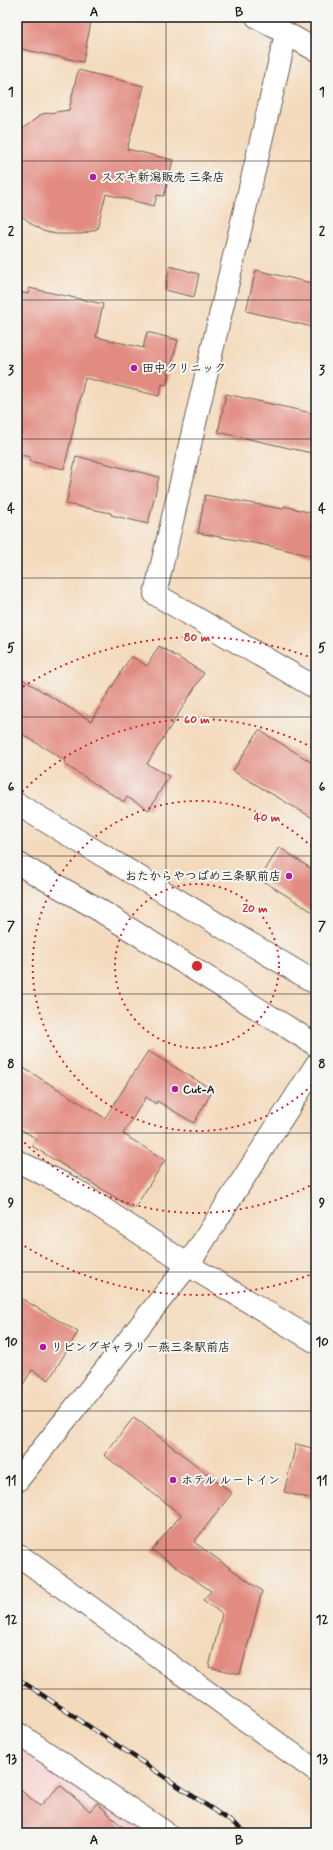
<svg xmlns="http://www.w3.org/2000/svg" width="333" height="1850" viewBox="0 0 333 1850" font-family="Mynerve,'Klee One',sans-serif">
  <rect width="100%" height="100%" fill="#f6f6f2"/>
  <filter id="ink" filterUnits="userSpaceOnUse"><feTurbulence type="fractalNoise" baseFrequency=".025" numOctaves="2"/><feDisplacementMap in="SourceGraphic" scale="8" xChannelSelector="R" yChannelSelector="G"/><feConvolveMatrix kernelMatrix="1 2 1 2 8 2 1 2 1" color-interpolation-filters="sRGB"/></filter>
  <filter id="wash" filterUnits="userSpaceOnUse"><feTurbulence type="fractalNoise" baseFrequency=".012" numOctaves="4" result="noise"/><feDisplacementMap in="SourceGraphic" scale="16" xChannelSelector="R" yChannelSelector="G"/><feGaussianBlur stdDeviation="0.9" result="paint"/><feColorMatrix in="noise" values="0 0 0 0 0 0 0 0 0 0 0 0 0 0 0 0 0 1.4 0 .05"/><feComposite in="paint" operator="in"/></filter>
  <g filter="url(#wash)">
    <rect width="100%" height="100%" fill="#f4dabc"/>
    <path fill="#f7d0ce" d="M17,1739L151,1833H17Z"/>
    <g id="blocks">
      <path fill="#e28b81" d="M17,17H92L83,62L17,48Z
        M78,70L144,86L127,149L173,160L164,196L157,195L154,206L106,194L97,229L82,234H56L43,231L33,225L17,212V136L22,129L42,114L69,110Z
        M170,266L199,274L194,297L165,290Z
        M256,270L316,284V328L246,311Z
        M29,288L103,304L96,337L143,348L147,332L178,340L166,385L162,384L159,396L85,378L64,469L29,461L30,457L17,454V292L28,294Z
        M226,394L316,414V454L218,432Z
        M76,456L159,477L148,524L111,515V513L66,504Z
        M205,495L283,509L284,506L316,514V557L270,546L198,533Z
        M159,646L204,673L147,764L169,776L149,810L127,797L124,802L64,764L66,761L17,731V676L91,721L131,656L147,666Z
        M259,730L316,765V820L233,771Z
        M279,847L316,872V914L260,879Z
        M148,1051L213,1090L194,1123L157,1101L156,1104L146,1097L123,1134L165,1160L134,1209L32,1146L37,1139L17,1127V1064L105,1118Z
        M17,1296L78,1332L49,1380L32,1370L17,1394Z
        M134,1417L232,1493L194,1542L262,1591L240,1674L209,1667L222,1614L203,1600L211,1591L152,1550L181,1515L104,1455Z
        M296,1444L316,1449V1500L284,1492Z
        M60,1785L90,1811L97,1803L129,1833H17V1787L40,1806Z"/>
    </g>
  </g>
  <g filter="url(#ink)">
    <use href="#blocks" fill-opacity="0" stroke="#685e54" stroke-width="1"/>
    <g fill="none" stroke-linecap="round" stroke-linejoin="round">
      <g stroke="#685e54" stroke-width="24">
        <path id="minor" d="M257,17L316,50
          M286,34L155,594L316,688
          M17,804L316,983
          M17,863L91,905L316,1045
          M17,1161L72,1188L188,1265L316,1342
          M17,1481L188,1265L316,1065
          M17,1554L316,1771
          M17,1733L166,1833"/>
      </g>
      <use href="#minor" stroke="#fff" stroke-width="22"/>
      <g stroke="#1c1c1c" stroke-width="4.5">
        <path id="rail" d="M17,1678L248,1833"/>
      </g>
      <use href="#rail" stroke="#f6f6f2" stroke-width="3" stroke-dasharray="9" stroke-linecap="butt"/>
    </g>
  </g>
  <path fill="none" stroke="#1c1c1c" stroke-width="1" stroke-opacity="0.55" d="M166,17V1833M17,161H316M17,300H316M17,439H316M17,578H316M17,717H316M17,856H316M17,994H316M17,1133H316M17,1272H316M17,1411H316M17,1550H316M17,1689H316"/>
  <g fill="none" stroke="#d62828" stroke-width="2" stroke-dasharray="2 4">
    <circle cx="197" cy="966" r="82"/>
    <path d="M316 1081A165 165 0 1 1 316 851"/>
    <path d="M315 1183A247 247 0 0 1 18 1136M18 796A247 247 0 0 1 315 749"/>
    <path d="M315 1273A329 329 0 0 1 18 1242M18 690A329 329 0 0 1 315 659"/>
  </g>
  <g fill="#b5179e" stroke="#f6f6f2" stroke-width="1.5">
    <circle cx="93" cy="177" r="4"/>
    <circle cx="134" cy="368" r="4"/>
    <circle cx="289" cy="876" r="4"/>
    <circle cx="175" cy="1089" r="4"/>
    <circle cx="43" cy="1347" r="4"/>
    <circle cx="173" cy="1480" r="4"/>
  </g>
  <g text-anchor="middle" stroke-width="4" stroke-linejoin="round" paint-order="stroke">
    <g font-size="12" font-weight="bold" fill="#1c1c1c" stroke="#f6f6f2" text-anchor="start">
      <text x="101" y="181">スズキ新潟販売 三条店</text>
      <text x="142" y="372">田中クリニック</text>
      <text x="281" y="880" text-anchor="end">おたからやつばめ三条駅前店</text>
      <text x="183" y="1093">Cut-A</text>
      <text x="51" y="1351">リビングギャラリー燕三条駅前店</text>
      <text x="181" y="1484">ホテル ルートイン</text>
    </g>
  </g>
  <circle cx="197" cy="966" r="6" fill="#d62828" stroke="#f6f6f2" stroke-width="2"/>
  <g font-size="12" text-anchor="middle" font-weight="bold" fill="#d62828" stroke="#f6f6f2" stroke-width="4" stroke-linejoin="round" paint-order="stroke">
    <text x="197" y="641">80 m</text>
    <text x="197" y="723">60 m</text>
    <text x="267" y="821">40 m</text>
    <text x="255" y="912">20 m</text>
  </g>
  <rect width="333" height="1850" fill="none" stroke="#f6f6f2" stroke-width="44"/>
  <rect x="22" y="22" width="289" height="1806" fill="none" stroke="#1c1c1c" stroke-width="1.5"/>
  <g font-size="13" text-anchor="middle" font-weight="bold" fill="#1c1c1c">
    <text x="94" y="16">A</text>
    <text x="239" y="16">B</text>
    <text x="11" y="96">1</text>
    <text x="322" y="96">1</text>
    <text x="11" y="235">2</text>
    <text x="322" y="235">2</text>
    <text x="11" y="374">3</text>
    <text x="322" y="374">3</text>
    <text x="11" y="513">4</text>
    <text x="322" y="513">4</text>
    <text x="11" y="652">5</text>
    <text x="322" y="652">5</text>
    <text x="11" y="791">6</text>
    <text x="322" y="791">6</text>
    <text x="11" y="930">7</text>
    <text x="322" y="930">7</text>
    <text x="11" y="1068">8</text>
    <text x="322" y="1068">8</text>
    <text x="11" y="1207">9</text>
    <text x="322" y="1207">9</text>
    <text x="11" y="1346">10</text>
    <text x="322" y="1346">10</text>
    <text x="11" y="1485">11</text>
    <text x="322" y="1485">11</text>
    <text x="11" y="1624">12</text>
    <text x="322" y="1624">12</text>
    <text x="11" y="1763">13</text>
    <text x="322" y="1763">13</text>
    <text x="94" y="1844">A</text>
    <text x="239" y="1844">B</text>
  </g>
</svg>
